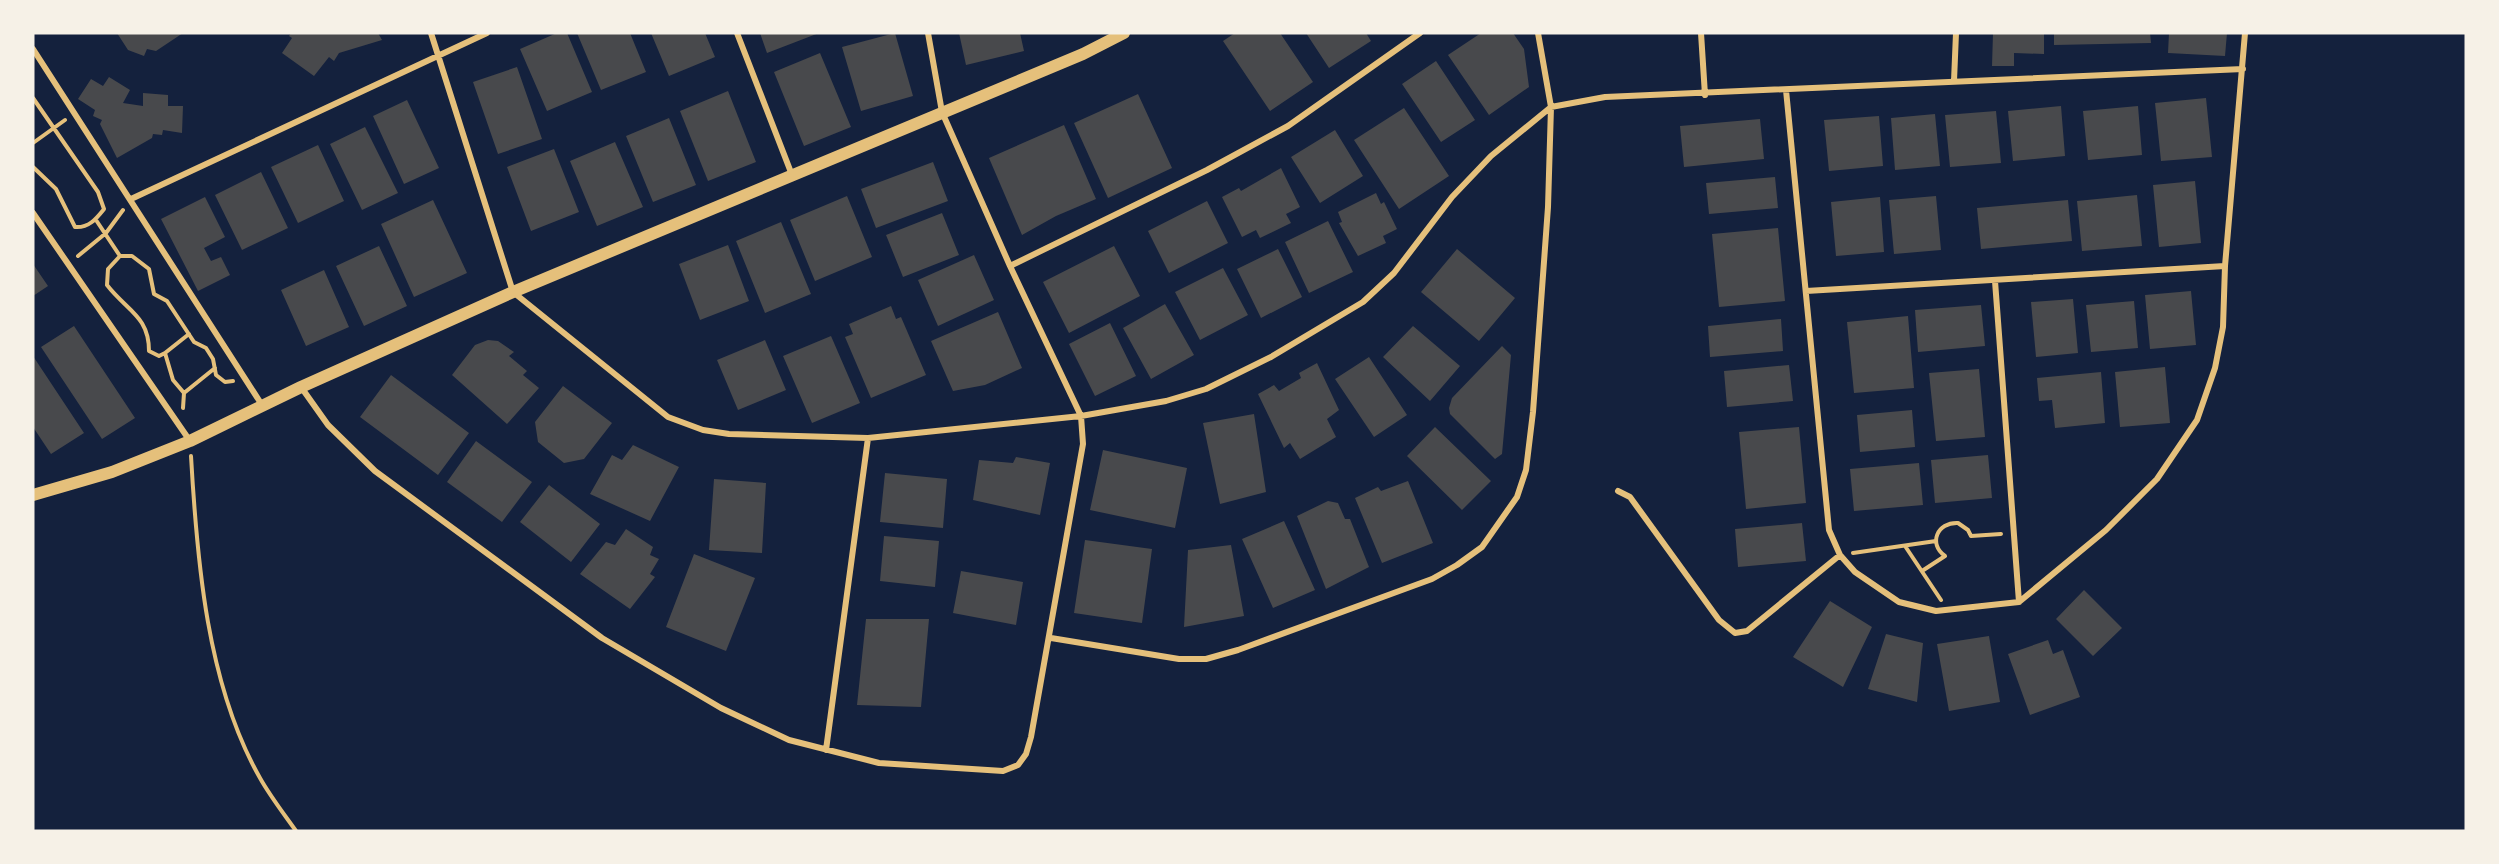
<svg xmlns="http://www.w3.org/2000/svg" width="2499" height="864" viewBox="0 0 2499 864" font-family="Signika,sans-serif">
  <rect width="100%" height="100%" fill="#14213d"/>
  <path fill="#48494c" d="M117,33H183L156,51L147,49L144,56L128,50Z
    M291,33H378L382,40L339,53L334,61L329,57L314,76L282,53L292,38L289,36Z
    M557,33H567L592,92L547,111L520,49Z
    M577,33H630L646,72L601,90Z
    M651,33H705L715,57L669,76Z
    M760,33H819L767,53Z
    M895,33L913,96L861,111L842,47Z
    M959,33H1020L1024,51L966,65Z
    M1235,33H1280L1313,82L1270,111L1223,41Z
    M1306,33H1366L1371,41L1329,68Z
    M1481,33H1513L1524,49L1529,87L1489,115L1448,55Z
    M1993,33H2044V54L2014,53V66H1992Z
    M2054,33H2150L2151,43L2054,45Z
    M2169,33H2227L2225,56L2168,53Z
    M820,53L851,127L804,146L774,72Z
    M1436,61L1475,120L1441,142L1402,84Z
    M517,67L542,139L498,154L473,82Z
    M109,77L130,90L123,103L143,106V93L168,95V106H183L182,133L163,130L162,135L153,134L152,138L117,158L100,124L102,120L93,116L95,110L78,99L91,79L103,86Z
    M728,91L756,162L708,181L680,111Z
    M1138,94L1172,168L1108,198L1074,123Z
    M2206,98L2212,157L2161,161L2155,103Z
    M407,100L439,168L404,184L373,116Z
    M2061,106L2065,156L2013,161L2008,111Z
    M2138,106L2142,155L2088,160L2083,111Z
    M1404,108L1449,176L1399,209L1354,140Z
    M1996,111L2001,163L1950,167L1945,115Z
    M1935,114L1940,166L1895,170L1891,118Z
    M1879,116L1883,166L1829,171L1824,120Z
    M669,118L696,185L653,202L626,136Z
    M1760,119L1764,159L1684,167L1680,126Z
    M1064,125L1096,199L1056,216L1022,235L989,158Z
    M365,127L398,193L362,210L330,144Z
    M1335,130L1363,176L1320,203L1291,157Z
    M615,142L643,207L597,226L570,161Z
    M318,145L344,201L298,223L271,167Z
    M554,149L579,212L531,231L507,167Z
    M933,162L948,201L876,228L861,189Z
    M1281,168L1300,207L1286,214L1291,223L1260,238L1256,230L1242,237L1222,197L1239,188L1241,191Z
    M261,172L288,228L242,250L215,195Z
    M1775,177L1778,208L1709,214L1706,183Z
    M2195,181L2201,243L2159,247L2153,185Z
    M1376,193L1381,204L1384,202L1397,229L1383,236L1386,243L1358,256L1339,223L1342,222L1338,212Z
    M2137,195L2142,246L2082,251L2077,201Z
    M847,196L872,257L815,281L790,220Z
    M1936,196L1941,250L1894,254L1889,200Z
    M205,197L225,237L204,248L211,261L221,257L230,275L198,291L161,219Z
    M1880,197L1884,252L1836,256L1831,202Z
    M433,200L467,273L414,297L381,224Z
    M2068,200L2072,241L1981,249L1977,208Z
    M1207,201L1228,243L1169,273L1148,231Z
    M942,213L959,255L903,277L886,235Z
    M1328,221L1353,272L1309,293L1285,242Z
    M781,222L811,294L765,313L736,241Z
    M1778,228L1785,301L1719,307L1712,234Z
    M728,245L749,301L700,320L679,264Z
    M379,246L407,306L364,326L336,266Z
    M1114,246L1140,296L1069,333L1043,282Z
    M1278,249L1302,297L1261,318L1237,269Z
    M1457,249L1515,298L1479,341L1421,292Z
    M974,255L994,300L938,326L918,280Z
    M33,264L48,286L33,296Z
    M1223,268L1248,315L1200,340L1175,292Z
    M324,270L349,327L306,346L281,290Z
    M2191,291L2196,345L2150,349L2145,295Z
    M2073,299L2078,353L2036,357L2031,302Z
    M2134,301L2138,348L2091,352L2086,305Z
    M1165,304L1194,355L1151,379L1123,328Z
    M1981,305L1985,346L1918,352L1915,310Z
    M891,306L896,319L901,317L926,375L871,398L845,337L853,334L849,324Z
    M998,312L1022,368L985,385L953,391L931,341Z
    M1908,316L1914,388L1854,393L1847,322Z
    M1781,319L1783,351L1710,357L1708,326Z
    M1110,323L1136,376L1095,396L1069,344Z
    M74,326L135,418L102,439L41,347Z
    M1413,326L1460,366L1430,401L1383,357Z
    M831,336L860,403L812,423L783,356Z
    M488,340L498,341L514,352L509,356L527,371L523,375L539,388L507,424L452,375L475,345Z
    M765,340L786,390L738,410L717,360Z
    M1502,346L1511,355L1502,454L1495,459L1450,414L1449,408L1452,398Z
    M33,356L84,433L51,454L33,427Z
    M1369,357L1407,415L1374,437L1335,379Z
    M1317,363L1339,410L1327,419L1336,437L1300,459L1290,443L1284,448L1258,394L1274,385L1279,391L1301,378L1299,373Z
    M1789,365L1793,401L1727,407L1724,371Z
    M2165,367L2170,423L2120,427L2115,372Z
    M1979,369L1985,437L1936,441L1929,373Z
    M2101,372L2105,423L2055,428L2052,400L2039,401L2037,378Z
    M391,375L469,433L438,475L360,417Z
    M563,386L612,423L584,459L564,463L538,442L535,422Z
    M1912,410L1915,447L1860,452L1857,415Z
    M1254,414L1266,492L1220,504L1203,423Z
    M1435,427L1491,481L1462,510L1407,456Z
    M1799,427L1806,503L1746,509L1739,432Z
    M476,441L532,482L502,522L447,482Z
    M633,445L679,467L650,521L590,494L612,455L622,460Z
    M1103,450L1187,468L1175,528L1090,510Z
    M1988,455L1992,498L1935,503L1931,460Z
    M1016,457L1050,463L1040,515L973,500L979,460L1013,463Z
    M1919,463L1923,505L1854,511L1850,469Z
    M885,473L947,479L943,528L880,522Z
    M714,479L766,483L762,553L709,550Z
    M1408,481L1433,543L1382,563L1355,498L1378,487L1381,491Z
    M549,485L600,524L571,562L520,522Z
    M1328,501L1338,503L1345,519H1350L1369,567L1326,589L1297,516Z
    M1284,521L1315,590L1273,608L1242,539Z
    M1802,523L1806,561L1738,567L1735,529Z
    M626,529L653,547L650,555L659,559L650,574L655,577L630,609L580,574L606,542L615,545Z
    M884,536L939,541L935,587L880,581Z
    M1085,540L1152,549L1142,623L1074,613Z
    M1231,545L1244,616L1184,627L1188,550Z
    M694,554L755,578L726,651L666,627Z
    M961,571L1023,582L1016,625L953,613Z
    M2084,590L2122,628L2093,656L2056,619Z
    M1830,601L1872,627L1843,687L1793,657Z
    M866,619H929L921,707L857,705Z
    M1886,634L1923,643L1917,702L1868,689Z
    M1989,636L2000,702L1949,711L1937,644Z
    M2048,640L2053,654L2063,650L2080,697L2030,715L2008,654Z"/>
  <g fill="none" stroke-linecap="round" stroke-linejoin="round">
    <path stroke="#e5c07b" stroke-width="4" d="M33,98L98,192L104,209C96,219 89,228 75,227L56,189L33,167
      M33,143L65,120
      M96,220L120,256H132L149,269L154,294L167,301L194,342L206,348L213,359L216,375L225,382L233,381
      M78,256L106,233L123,210
      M120,256L108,269L107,285C127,311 149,316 149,351L159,356L165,353L173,380L184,393L183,408
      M165,353L189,334
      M184,393L215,368
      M191,456C197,561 207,685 260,778C270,796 284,814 296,831
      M1905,546L1941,600
      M1853,553L1936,541
      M1922,571L1945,556C1928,544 1937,522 1958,523L1968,530L1971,536L2001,534"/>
    <path stroke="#e5c07b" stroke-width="6" d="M431,33L513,292L668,417L703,430L729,434L868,438L1081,416L1166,401L1206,389L1271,357L1363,302L1394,273L1452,197L1491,156L1551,107L1605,97L2243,69
      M737,33L792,175
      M1701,33L1705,95
      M33,49L262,405
      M1954,81L1956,33
      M1786,90L1829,530L1840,555L1855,572L1899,602L1936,611L2019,602L2106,530L2157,479L2197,420L2215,368L2223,327L2225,266L2245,33
      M131,199L487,33
      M33,213L190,441
      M1010,266L1207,170L1288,126L1420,33
      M1995,281L2019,602
      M1806,291L2225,266
      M301,387L328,425L375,471L602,638L721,708L789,740L879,763L1003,771L1018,765L1026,754L1031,737L1083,444L1081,416L1010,266L942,112L928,33
      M1618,491L1630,497L1719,620L1735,633L1747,631L1840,555
      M1051,638L1179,659H1206L1238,650L1432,579L1457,565L1482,547L1517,497L1526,470L1533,412L1548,207L1551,107L1538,33
      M826,750L868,438"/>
    <path stroke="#e5c07b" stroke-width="12" d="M33,495L112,472L190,441L301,387L513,292L1083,54L1124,33"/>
  </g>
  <rect width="2499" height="864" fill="none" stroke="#f6f1e7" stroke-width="69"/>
</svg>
